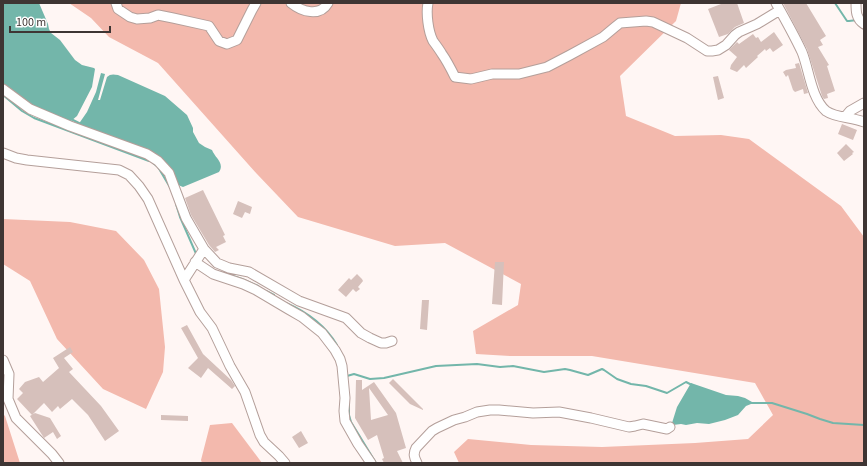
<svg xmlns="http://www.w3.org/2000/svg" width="867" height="466" viewBox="0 0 867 466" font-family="'Source Sans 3',sans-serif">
  <rect width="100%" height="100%" fill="#fff6f4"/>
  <path fill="#f3b9ad" d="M69,3H681L676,21L620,76L626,116L675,136L721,135L749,139L841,206L864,237V463H459L454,452L468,439L531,445L602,447L695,443L748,439L773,415L755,383L592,356H510L476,354L473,331L518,305L521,284L445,243L395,246L298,217L257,174L158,63L109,37L91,18Z
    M3,219L70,222L116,231L144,260L159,289L165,347L163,372L146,409L103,389L57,339L30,281L3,264Z
    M3,414L5,416L20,463H3Z
    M232,423L262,463H202L201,460L210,425Z"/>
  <path fill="#73b6aa" d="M3,3H39L48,24L49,29L51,33L60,40L75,60L82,65L94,68L95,69L92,87L77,116L71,121H68L33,107L3,85Z
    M101,73L105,74L98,100H100L107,77C110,74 113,74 118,75L165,96L187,115L193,128V132L199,143L205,147L212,150C215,158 225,163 219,172L183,187L178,185L168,166L78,125L87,112L96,92Z
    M691,383L726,395L738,396L745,398L752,402L751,404L746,406L738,415L725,420L709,424L697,423L686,425L681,424L673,425L672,423L677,407Z"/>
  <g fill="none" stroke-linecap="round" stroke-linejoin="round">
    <path stroke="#73b6aa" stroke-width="2" d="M835,3L847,21H849L857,20
      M3,95L22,111L34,118L149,161
      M71,119L81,124
      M153,163L158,167L171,189
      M176,204L180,217L197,256
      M227,274L242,279L258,286
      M266,291L274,295
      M286,303C307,312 325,325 337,345
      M347,376L354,374L370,379L384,378L436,366L477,364L500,367L513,366L544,372L565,369L570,370L588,375L602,369L604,370L617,379L631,384L646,386L667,393L686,382L692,385
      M349,402V415L351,422L376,463
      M750,403H772L807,414L820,419L833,423L864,425"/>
  </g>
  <path fill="#d6c0bb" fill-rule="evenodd" d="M721,3H737L744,23L735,27L728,34L719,37L708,9L721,4Z
    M783,3H806L826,36L820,40L823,45L818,47L829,65L827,66L835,91L827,94L828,98L824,99L822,96L807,49Z
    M774,32L783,45L773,52L770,48L766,51L765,49L757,56L758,57L746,68L744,65L737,72L730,69L731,65L737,57L729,50L737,42L739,44L753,34L756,38L758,37L761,42Z
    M799,63L808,93L804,94L803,89L795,92L793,90L788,75L786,77L783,72L786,70L796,68L795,64Z
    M718,76L724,98L718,100L713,77Z
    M842,124L857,130L853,140L838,134Z
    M846,144L854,152L852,153L853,154L844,161L837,153Z
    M203,190L225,235L223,236L226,242L216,247L219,250L215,252L209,245L191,215L185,198Z
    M238,201L252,207L250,214L245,212L242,218L233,214Z
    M495,262H504L502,305L492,304Z
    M357,274L362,279L363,281L358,287L360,289L356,292L353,289L346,297L338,290L349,278L351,280Z
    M422,300H429L427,330L420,329Z
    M187,325L203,354L231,380L235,386L232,389L208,368L201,378L188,368L198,358L181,328Z
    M70,347L73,352L64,358L73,369L69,372L101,406L119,431L105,441L88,415L72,399L60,409L58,406L52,412L44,403L32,415L17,399L23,393L19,389L25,382L39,377L43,382L59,368L53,358Z
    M393,379L423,409V410L410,404L389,383Z
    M356,380H362V390L374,382L396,413L406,448L397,451L403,463H384L382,459L384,458L377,435L368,440L355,418ZM369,388L388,415L371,420Z
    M35,413L50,418L61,436L57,439L53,432L44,438L30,416Z
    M161,415L188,416V421L161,420Z
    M301,431L308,443L299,448L292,437Z"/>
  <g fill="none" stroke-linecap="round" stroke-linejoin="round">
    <g stroke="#b49f9a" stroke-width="11">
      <path id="minor" d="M116,3L118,9L130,17L137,19L150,18L158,15L173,18L209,26L219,41L227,44L237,40L252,10L256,3
        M291,3C302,12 320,17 328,3
        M428,3C426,13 428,31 433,41C436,45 439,49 442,54C447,61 451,69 455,77L471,79L492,74H519L547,67L570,55L603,37L615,27L620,23L646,21L653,22L687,38L707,51H712L718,50L726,45L735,35L739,32L757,24L780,10
        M776,3C785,19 794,35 802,52C809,69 811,98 826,111C836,118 852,117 864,122
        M856,3C856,11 856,19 864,24
        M3,89L30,109L70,126L147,154L158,161L169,173L186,218L204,249L217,263L229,268L249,272L299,301L346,318L361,333L370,338L381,343H386L392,341
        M845,117L850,111L864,103
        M3,153L16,158L27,160L119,170L129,175L139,186L148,199L184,280L200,312L212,328L230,366L245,392L260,435L264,442L279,456L285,463
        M195,262L213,274L243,284L256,290L288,309L302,317L322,333L335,350L340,359L342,366L345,398L344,411L345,421L358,444L371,463
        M184,280L204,249
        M3,360L9,374L8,399L16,418L52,454L59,463
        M417,463C414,457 413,454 416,448L432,431L437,428L454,420L465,417L477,412L490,410H499L533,413L559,412L591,418L629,427L635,426L643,424L667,429L670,427"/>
    </g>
    <use href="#minor" stroke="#fff" stroke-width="9"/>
  </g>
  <rect width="867" height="466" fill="none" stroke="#3e3533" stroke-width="8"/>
  <path d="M10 26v6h100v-6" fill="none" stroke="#3e3533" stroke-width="2"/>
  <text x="16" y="26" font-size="12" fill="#3e3533" stroke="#ffffff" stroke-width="3" paint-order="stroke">100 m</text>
</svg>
